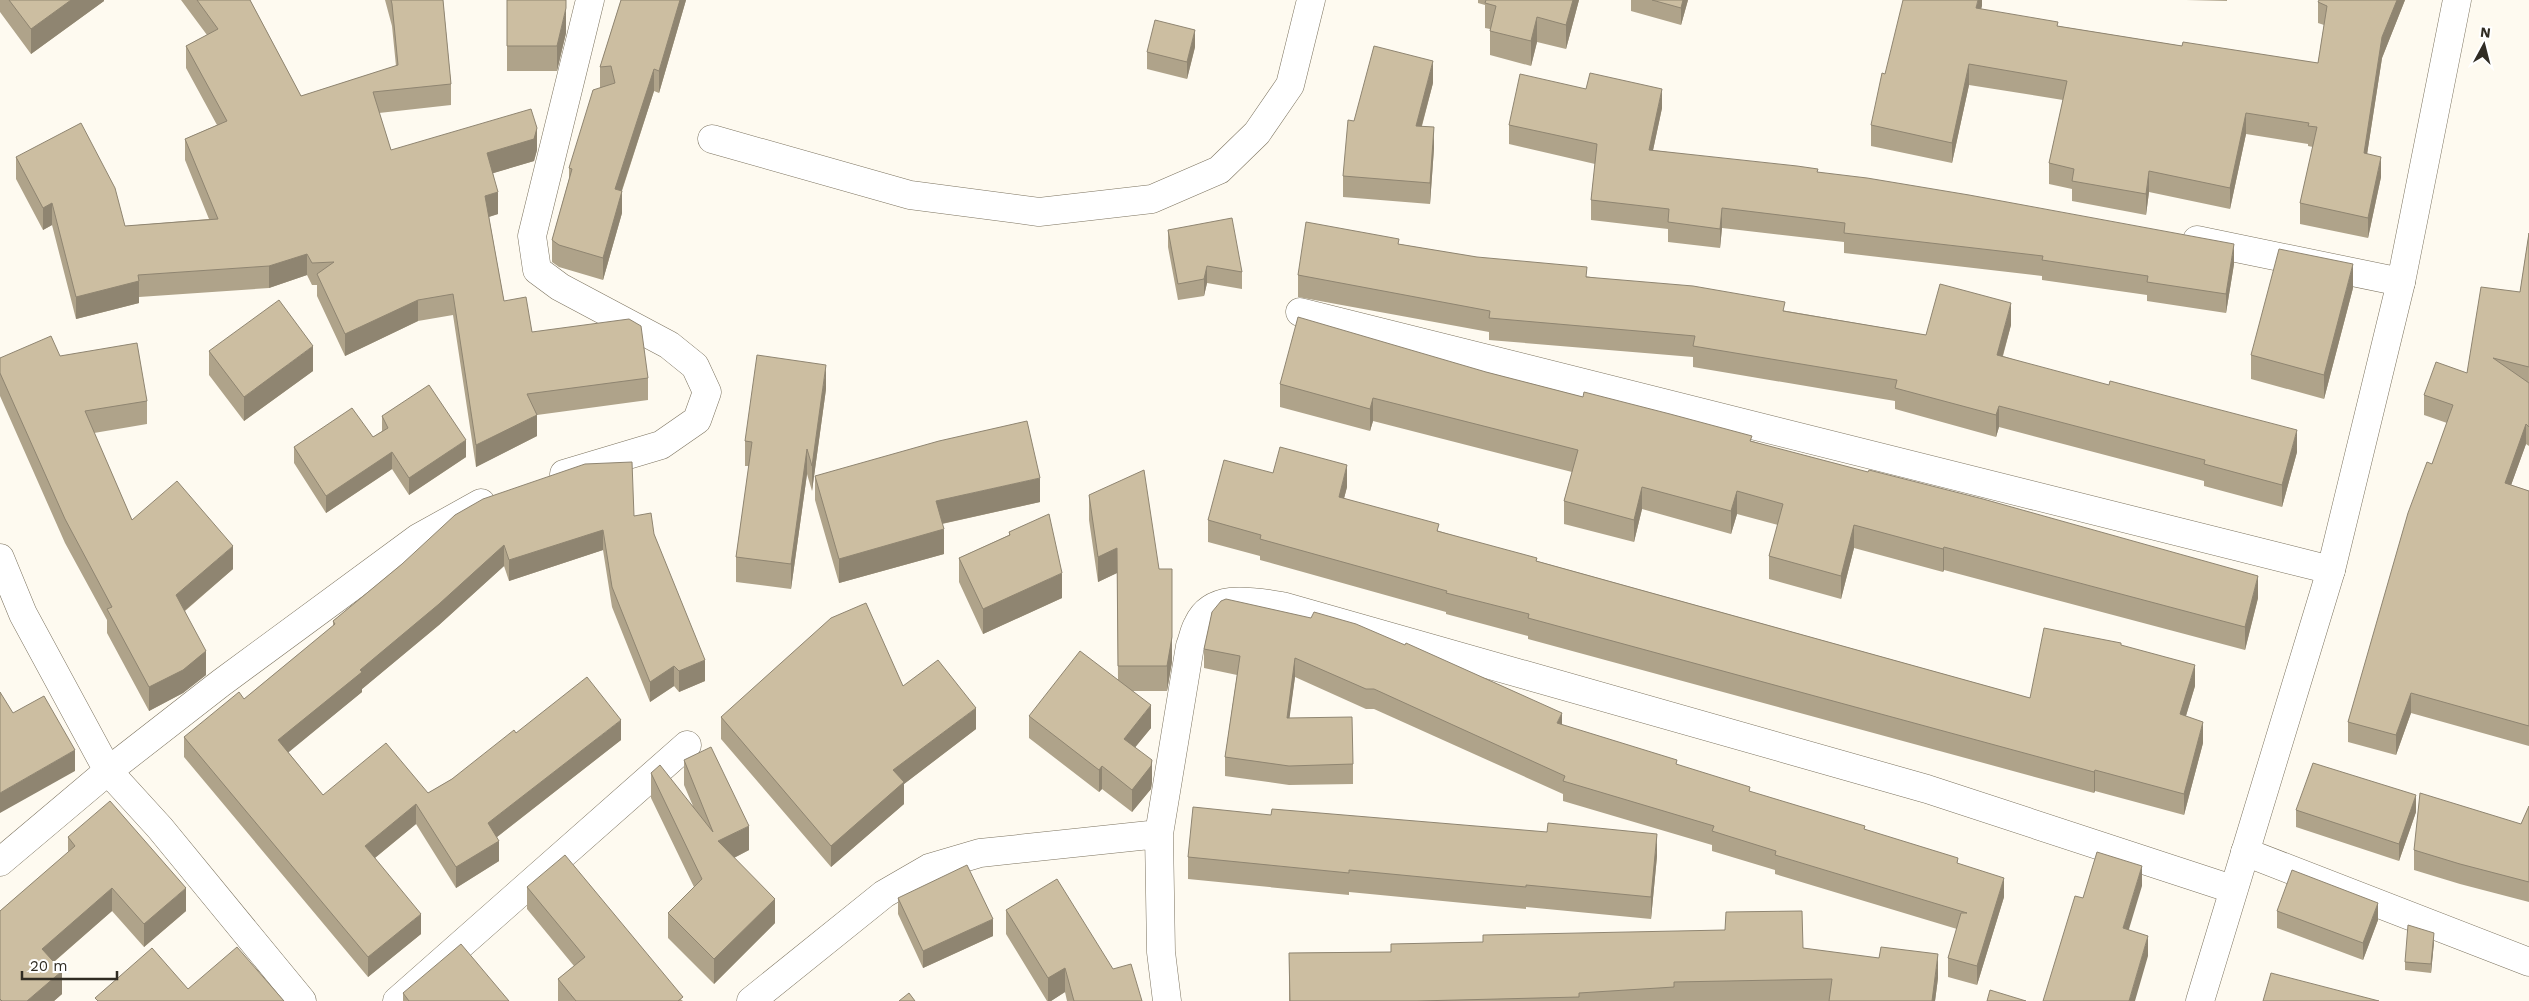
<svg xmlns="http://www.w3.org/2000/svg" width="2529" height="1001" viewBox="0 0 2529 1001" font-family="'Work Sans',sans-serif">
  <rect width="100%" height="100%" fill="#fefaf0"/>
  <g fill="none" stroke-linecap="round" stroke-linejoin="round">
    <g stroke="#7c735f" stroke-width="29">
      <path id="minor" d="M712,139L910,195L1039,212L1152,199L1219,170L1257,133L1290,85L1311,0
        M2197,240L2401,282
        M1300,312L2331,570
        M564,474L661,445L697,420L707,392L695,366L669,345L560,287L537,270L532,236L590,0
        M0,558L23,614L108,771L160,828L302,1001
        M2245,852L2529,962
        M0,862L108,771L221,683L418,538L481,503
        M397,1001L687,745
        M751,1001L884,894L929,868L980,853L1159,834
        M1167,1001L1161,952L1159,834L1190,646C1193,639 1194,630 1198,624C1213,592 1254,602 1282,606L1927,789L2232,889"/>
    </g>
    <g stroke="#7c735f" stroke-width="29">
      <path id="tertiary" d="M2200,1001L2331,570L2401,282L2457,0"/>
    </g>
    <use href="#minor" stroke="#fff" stroke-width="28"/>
    <use href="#tertiary" stroke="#fff" stroke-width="28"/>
  </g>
  <path fill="#afa38a" d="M0,0H104V1L31,54L0,12Z
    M181,0H250L301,96L396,66L392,26L385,0H443L451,84V105L379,113L391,150H537L534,161L493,173L498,214L489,217L504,301L532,332L648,378V400L537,415V436L476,467L453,315L418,321L345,356L317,296V285H312L307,275L269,288L139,297V303L76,319L52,225L43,230L16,179V157L125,226L209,219L185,160V139L217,125L186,68V46L207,35Z
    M507,0L566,33L557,71H507Z
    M621,0H686L659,93L654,91L622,191V213L603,280L559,267L552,262V240L569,179V168L600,88V67Z
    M1478,0H1579L1566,49L1537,42L1531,66L1490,55V29L1485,28V5L1478,3Z
    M1631,0H1688L1681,25L1631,11Z
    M1982,0L1981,9L2058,26L2182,46L2318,63L2324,25L2318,23V2L2405,0L2382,58L2367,154L2381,177L2368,238L2300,224V203L2313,147L2308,146V144L2246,134L2230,209L2149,192L2146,215L2072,201V189L2049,184V163L2063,100L1969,85L1952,163L1871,146V125Z
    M2186,0H2227V1Z
    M1195,47L1187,79L1147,69V52Z
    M1433,83L1422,126L1434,148L1430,204L1343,197V176L1354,121Z
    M1662,108L1653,150L1818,172L2234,264L2226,313L2147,301V295L2042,280V276L1844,253V242L1722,228L1720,248L1668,242V229L1591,220V200L1595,164L1509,144V125Z
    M1168,230L1242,272V289L1207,283L1204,296L1178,300L1168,247Z
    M2529,233V446L2526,444L2511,485L2529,491V746L2411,713L2396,755L2348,742V722L2432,464L2447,423L2424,415V395L2467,373L2520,292Z
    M1399,244L1926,335L2011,325L2003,356L2297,452L2282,507L2204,486V481L1999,427L1996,437L1895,409V401L1693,367V357L1489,340V332L1298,297V275Z
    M2353,288L2324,399L2251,379V355Z
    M209,351L313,371L244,421L209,375Z
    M60,356L147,401V424L94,433L132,520L233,569L185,611L206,675L183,693L149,711L107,633V620L65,543L0,396V358Z
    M1486,372L1752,441L2258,598L2245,650L1944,570L1943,572L1854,548L1841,599L1769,579V556L1778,525L1737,514L1731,534L1642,509L1634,542L1564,524V501L1572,472L1373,421L1370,431L1280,407V384Z
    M826,389L812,491L807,474L791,589L736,582V557L749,466H745V441Z
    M382,416L466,457L409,495L392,469L326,513L294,463V447L373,437L382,431Z
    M1273,473L1347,487L1344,498L1439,531L1537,561L2030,698L2121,645L2195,686L2186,716L2203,743L2184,815L2095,791L2094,793L1528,639V636L1446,614V612L1260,560V556L1208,542V520Z
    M815,476L1040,502L942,524L944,554L839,583L815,500Z
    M1089,495L1172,662L1167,691H1132L1151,728L1135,747L1152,782L1151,789L1132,812L1102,789L1099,792L1029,738V716L1118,680L1117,573L1098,582L1089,520Z
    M634,516L654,534L705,681L679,692L674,686L650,702L612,607L603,550L509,581L504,566L439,625L362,689V692L288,752L323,795L428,793L452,779L516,733L621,740L497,837L499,861L456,888L416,824L375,858L421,934L368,977L184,757V737L244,699L333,626V621L402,564Z
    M1009,532L1062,598L983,634L959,582V558L1009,535Z
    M1212,612L1562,725L1677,765L1750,792L1865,830L1958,864L2004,897L1977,985L1948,977V958L1957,929L1775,874V870L1712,851V845L1563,801V794L1374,709H1366L1295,677L1289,718L1353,764V784L1289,785L1225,776V757L1237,675L1204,668V649Z
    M903,686L976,729L904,784V804L831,867L721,739V717Z
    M684,760L749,850L734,858L775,923L714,984L668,938V913L694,887L651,798V773L693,806L684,785Z
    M2529,806V902L2460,884L2414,870V850L2521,824Z
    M2296,810L2416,812L2399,861L2296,827Z
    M68,837L186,911L144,947L112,911L54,962L62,994L54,1001H0V911L68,853Z
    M1657,856L1651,919L1526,907V909L1349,892V895L1188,879V857Z
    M527,887L683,1001H558V979L574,966L527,909Z
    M898,898L993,936L923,968L898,914Z
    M1006,910L1142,1001H1067L1065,992L1051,1001H1047L1006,934Z
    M2277,911L2378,920L2363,960L2277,928Z
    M2434,942L2431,973L2405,970V962Z
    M1803,948L1938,978L1935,1001H1289V953Z
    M403,993L509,1001H403Z"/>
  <path fill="#8f8571" d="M71,0H104V1L31,54V29Z
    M680,0H686L659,93V71Z
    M1573,0H1579L1566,49V25Z
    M1683,0H1688L1681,25V8Z
    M1978,0H1982V6L1976,29V8Z
    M2397,0H2405L2382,58L2364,174V153L2382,37Z
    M566,8V33L557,71V46Z
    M1537,17V42L1531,66V41Z
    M1195,30V47L1187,79V62Z
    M1433,61V83L1416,147V126Z
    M1969,64V85L1952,163V143Z
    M654,69V91L615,211V189Z
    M1662,89V108L1649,169V150Z
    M2246,113V134L2230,209V188Z
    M1434,127V148L1430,204V183Z
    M537,128V150L534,161L487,175V153Z
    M2381,157V177L2368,238V218Z
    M2149,171V192L2146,215V194Z
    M622,191V213L603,280V258Z
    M498,192V214L485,218V196Z
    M52,203V225L43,230V208Z
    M1722,208V228L1720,248V229Z
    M2234,244V264L2226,313V294Z
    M307,254V275L269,288V266Z
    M2353,264V288L2324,399V375Z
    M1207,266V283L1204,296V279Z
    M139,281V303L76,319V297Z
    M418,300V321L345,356V334Z
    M2011,303V325L1997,376V355Z
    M313,346V371L244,421V397Z
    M826,365V389L812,491V466Z
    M1373,398V421L1370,431V409Z
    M1999,406V427L1996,437V415Z
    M537,415V436L476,467V445Z
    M2526,424V444L2505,502V483Z
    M2297,430V452L2282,507V485Z
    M466,440V457L409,495V478Z
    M807,449V474L791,589V564Z
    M392,452V469L326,513V496Z
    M1347,465V487L1339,518V497Z
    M1040,478V502L936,525V501Z
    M1642,487V509L1634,542V520Z
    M1737,491V514L1731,534V511Z
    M1854,525V548L1841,599V576Z
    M944,529V554L839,583V559Z
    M603,530V550L509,581V560Z
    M504,545V566L439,625L362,689V692L278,761V740Z
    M233,546V569L176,618V595Z
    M1944,547V570L1943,572V549Z
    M1117,548V573L1098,582V557Z
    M1172,569V662L1167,691V666Z
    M1062,573V598L983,634V609Z
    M2258,576V598L2245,650V627Z
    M206,651V675L183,693L149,711V687Z
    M1295,658V677L1287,737V718Z
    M705,660V681L679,692V671Z
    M2195,665V686L2180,735V714Z
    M674,666V686L650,702V682Z
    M2411,693V713L2396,755V735Z
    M1151,705V728L1124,761V739Z
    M976,708V729L904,784V804L831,867V846L893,770Z
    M1562,713V732L1557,723Z
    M621,720V740L488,844V823Z
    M2203,722V743L2184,815V794Z
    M75,750V771L0,813V793Z
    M1152,760V782L1151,789L1132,812V790Z
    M1102,766V789L1099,792V770Z
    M2095,770V791L2094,793V772Z
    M2416,795V812L2399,861V844Z
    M416,804V824L365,866V846Z
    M749,826V850L718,866V841Z
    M1657,834V856L1651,919V897Z
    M499,841V861L456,888V867Z
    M2142,866V886L2123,949V928Z
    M2004,878V897L1977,985V966Z
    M112,888V911L42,972V949Z
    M186,888V911L144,947V924Z
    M775,899V923L714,984V959Z
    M2378,903V920L2363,960V943Z
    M421,914V934L368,977V957Z
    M993,919V936L923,968V951Z
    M2434,933V942L2431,973V964Z
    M2148,936V956L2135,1001H2129Z
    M1938,954V978L1935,1001H1932Z
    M1065,968V992L1051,1001H1048V978Z
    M62,971V994L54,1001H27Z"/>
  <path fill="#ccbea1" stroke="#8f8571" d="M9,0H71L31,29Z
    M197,0H250L301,96L398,65L392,4L391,0H443L451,84L373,92L391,150L531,109L537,128L534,139L487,153L498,192L485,196L504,301L526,297L532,332L629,319L641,326L648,378L527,394L537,415L476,445L453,294L418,300L345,334L317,274L334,262L312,263L307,254L269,266L138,275L139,281L76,297L52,203L43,208L16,157L81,123L115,188L125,226L218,219L185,139L227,121L186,46L218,29Z
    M507,0H566V8L557,46H507Z
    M621,0H680L659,71L654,69L615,189L622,191L603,258L559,245L552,240L572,169L569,168L593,90L615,83L611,66L600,67Z
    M1486,0H1573L1566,25L1537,17L1531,41L1490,31L1496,6L1485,3Z
    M1652,0H1683L1681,8Z
    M1903,0H1978L1976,8L2058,22L2057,26L2182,46L2183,42L2318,63L2327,6L2318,2L2319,0H2397L2382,37L2364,153L2381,157L2368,218L2300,203L2317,127L2308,126L2309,123L2246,113L2230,188L2149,171L2146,194L2072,181L2074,169L2049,163L2067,81L1969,64L1952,143L1871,125L1882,73L1885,74Z
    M1155,20L1195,30L1187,62L1147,52Z
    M1374,46L1433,61L1416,126L1434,127L1430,183L1343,176L1348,120L1354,121Z
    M1590,73L1662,89L1649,150L1797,166L1818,169L1817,172L1867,178L1969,195L2234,244L2226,294L2147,282L2148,276L2042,260L2043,256L1844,233L1845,223L1722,208L1720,229L1668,222L1669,209L1591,200L1597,144L1509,125L1520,74L1586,89Z
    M1232,218L1242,272L1207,266L1204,279L1178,284L1168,230Z
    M1306,222L1399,239L1398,244L1477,257L1587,267L1586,277L1693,286L1785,302L1783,311L1926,335L1940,284L2011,303L1997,355L2109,385L2110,381L2297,430L2282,485L2204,464L2205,460L1999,406L1996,415L1895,388L1897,380L1693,346L1695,336L1489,318L1490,311L1298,275Z
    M2529,233V367L2493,358L2529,383V427L2526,424L2505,483L2529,491V726L2411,693L2396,735L2348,722L2408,513L2427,462L2432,464L2453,405L2424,395L2436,362L2467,373L2481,287L2520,292Z
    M2279,249L2353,264L2324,375L2251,355Z
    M279,300L313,346L244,397L209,351Z
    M1298,317L1486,372L1583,397L1584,392L1670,414L1752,436L1750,441L1868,472L1869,470L1983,499L2258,576L2245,627L1944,547L1943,549L1854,525L1841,576L1769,556L1783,504L1737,491L1731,511L1642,487L1634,520L1564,501L1578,450L1373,398L1370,409L1280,384Z
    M51,336L60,356L137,343L147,401L85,411L132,520L177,481L233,546L176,595L206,651L183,670L149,687L107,609L112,607L65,519L0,373V358Z
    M757,355L826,365L812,466L807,449L791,564L736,557L752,442L745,441Z
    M429,385L466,440L409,478L392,452L326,496L294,447L352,408L373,437L388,428L382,416Z
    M1027,421L1040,478L936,501L944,529L839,559L815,476L939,441Z
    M1280,447L1347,465L1339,497L1439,524L1437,531L1537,558L1536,561L2030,698L2044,628L2121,643V645L2195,665L2180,714L2203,722L2184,794L2095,770L2094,772L1528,618L1529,614L1446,593L1447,591L1260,539L1261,535L1208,520L1224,460L1273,473Z
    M632,462L634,516L651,513L654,534L705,660L679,671L674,666L650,682L612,587L603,530L509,560L504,545L439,604L360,670L362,672L278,740L323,795L386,743L428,793L452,779L514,730L516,733L587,677L621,720L488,823L499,841L456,867L416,804L365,846L421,914L368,957L184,737L239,692L244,699L335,624L333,621L402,564L455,515L483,499L585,464Z
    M1144,470L1159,569H1172V637L1167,666H1118L1117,548L1098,557L1089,495Z
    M1049,514L1062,573L983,609L959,558L1010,535L1009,532Z
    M1226,599L1311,618L1314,612L1356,624L1405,645L1406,643L1562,713L1557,723L1677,760L1676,764L1750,787L1749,791L1865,826L1864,829L1958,858L1957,863L2004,878L1977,966L1948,958L1961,913H1967L1775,855L1776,851L1712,831L1714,826L1563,781L1565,776L1374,689H1366L1295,658L1287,718L1352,717L1353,764L1289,766L1225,757L1240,656L1204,649L1212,612L1221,601Z
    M866,603L903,686L938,660L976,708L893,770L904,782L831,846L721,717L831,618Z
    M1080,651L1151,705L1124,739L1152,760L1151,766L1132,790L1102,766L1099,770L1029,716Z
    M0,692L13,713L44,696L75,750L0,793Z
    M711,747L749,826L718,841L775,899L714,959L668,913L702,879L651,773L660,765L713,832L684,760Z
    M2313,763L2416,795L2399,844L2296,810Z
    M2420,793L2521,824L2529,806V882L2460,864L2414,850Z
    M110,801L186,888L144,924L112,888L42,949L62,971L27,1001H2L0,999V911L75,846L68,837Z
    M1193,807L1271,815L1272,809L1547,832L1548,823L1657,834L1651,897L1526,885V887L1349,870V873L1188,857Z
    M2097,852L2142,866L2123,928L2148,936L2129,1001H2043L2075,896L2083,898Z
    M565,855L683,997L678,1001H576L558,979L585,957L527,887Z
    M967,865L993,919L923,951L898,898Z
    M2292,870L2378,903L2363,943L2277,911Z
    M1057,879L1113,969L1131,964L1142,1001H1074L1065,968L1048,978L1006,910Z
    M1802,911L1803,948L1879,958L1881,947L1938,954L1932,1001H1829L1832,979L1674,982V987L1579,993V997L1417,1001H1290L1289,953L1391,952V944L1483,942V935L1725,930L1726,912Z
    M2408,925L2434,933L2431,964L2405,962Z
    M461,944L509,1001H409L403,993Z
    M237,947L284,1001H98L95,998L152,948L188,989Z
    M2271,973L2379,1001H2263Z
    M1990,990L2026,1001H1987Z
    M909,993L915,1001H899Z"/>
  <g transform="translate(2484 45) rotate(7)" stroke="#ffffff" stroke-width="4" paint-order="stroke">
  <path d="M0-4L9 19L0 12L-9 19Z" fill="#302c23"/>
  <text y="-8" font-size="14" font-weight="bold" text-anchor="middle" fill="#302c23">N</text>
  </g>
  <path d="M22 971v8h95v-8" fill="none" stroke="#302c23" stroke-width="2.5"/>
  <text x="30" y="971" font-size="15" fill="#302c23" stroke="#ffffff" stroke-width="4" paint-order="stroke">20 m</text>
</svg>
